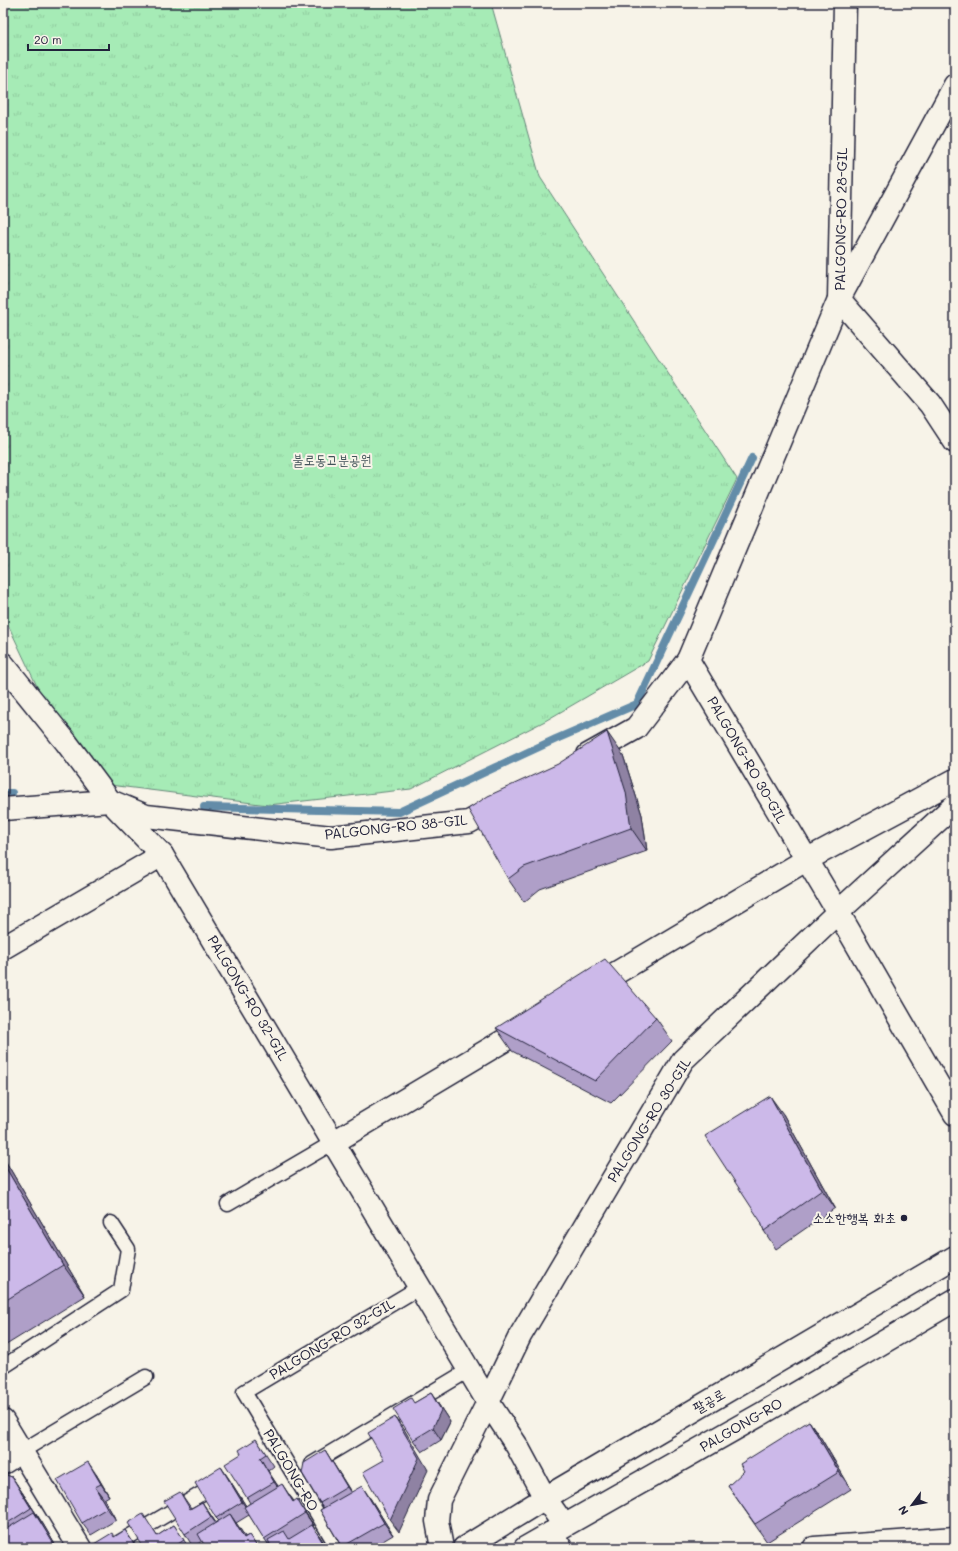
<svg xmlns="http://www.w3.org/2000/svg" width="958" height="1551" viewBox="0 0 958 1551" font-family="Mali,'Poor Story',sans-serif">
  <defs>
    <pattern id="grass-tufts" width="24" height="20" patternUnits="userSpaceOnUse"><rect width="24" height="20" fill="#a6ebb6"/><path d="M3 7l-1-3M5 7V3M7 7l1-3M15 17l-1-3M17 17v-4M19 17l1-3" fill="none" stroke="#8fc99d"/></pattern>
  </defs>
  <rect width="100%" height="100%" fill="#f7f3e8"/>
  <filter id="ink" filterUnits="userSpaceOnUse"><feTurbulence type="fractalNoise" baseFrequency=".025" numOctaves="2"/><feDisplacementMap in="SourceGraphic" scale="8" xChannelSelector="R" yChannelSelector="G"/><feConvolveMatrix kernelMatrix="1 2 1 2 8 2 1 2 1" color-interpolation-filters="sRGB"/></filter>
  <g filter="url(#ink)">
    <path fill="url(#grass-tufts)" stroke="#648678" d="M3,3H491L540,177L737,479L648,661L545,721L411,789L268,805L86,782L59,733L3,614Z"/>
    <g fill="none" stroke-linecap="round" stroke-linejoin="round">
      <path stroke="#638ca8" stroke-width="8" d="M3,793H12
        M204,807L399,812L556,739L637,704L752,458"/>
      <g stroke="#22223b" stroke-width="17">
        <path id="service" d="M228,1204L334,1142
          M3,1367L121,1290L128,1249L111,1223
          M22,1451L146,1377
          M312,1464L469,1370
          M110,1548L211,1488
          M338,1548L244,1392L420,1287"/>
      </g>
      <g stroke="#22223b" stroke-width="25">
        <path id="minor" d="M845,3L839,299L930,404L955,442
          M688,660L838,912L955,1114
          M3,948L162,855
          M591,988L806,860L955,780
          M334,1142L530,1025
          M488,1402L520,1336L683,1060L838,912L955,805
          M3,1421L80,1548
          M3,1463L22,1451
          M551,1533L561,1548
          M814,1548L955,1538"/>
      </g>
      <g stroke="#22223b" stroke-width="25">
        <path id="tertiary" d="M3,664L66,742L110,801L162,855L488,1402L517,1446L545,1498L564,1525
          M588,755L636,728L688,660L839,299L955,85
          M3,809L110,801L146,816L331,837L469,822L500,805
          M442,1548L437,1521L439,1500L488,1402"/>
      </g>
      <g stroke="#22223b" stroke-width="25">
        <path id="secondary" d="M464,1548L545,1498L955,1257
          M525,1548L763,1413L955,1300"/>
      </g>
      <use href="#service" stroke="#f7f3e8" stroke-width="14"/>
      <use href="#minor" stroke="#f7f3e8" stroke-width="22"/>
      <use href="#tertiary" stroke="#f7f3e8" stroke-width="22"/>
      <use href="#secondary" stroke="#f7f3e8" stroke-width="22"/>
    </g>
    <path fill="#af9fc8" stroke="#22223b" d="M623,755L642,815L647,851L540,889L524,902L508,879Z
      M656,1018L672,1041L611,1103L512,1051L496,1028Z
      M783,1114L835,1208L776,1249L764,1231L761,1222Z
      M3,1157L85,1296L3,1347Z
      M431,1393L450,1422L441,1440L422,1452L413,1440L414,1403Z
      M809,1421L821,1438L851,1489L767,1542L728,1486Z
      M256,1439L274,1466L268,1471L278,1486L290,1496L294,1501L305,1512L314,1526H313L327,1548H268L270,1547L249,1515L236,1523L245,1537L249,1535L258,1548H206L202,1541L193,1547L185,1534L180,1492L191,1508L202,1502L216,1523L219,1521L216,1518L221,1467L229,1479L246,1506L250,1503L247,1498L241,1454Z
      M333,1463L351,1492L370,1498L393,1535L371,1548H342L320,1510L324,1508L320,1503Z
      M3,1474L12,1477L43,1524L57,1548H3L4,1531L3,1530Z
      M96,1474L109,1496L104,1499L116,1520L91,1535L82,1523Z
      M174,1525L189,1548H144L151,1526L157,1536Z"/>
    <path fill="#8f82a3" stroke="#22223b" d="M607,732L623,755L642,815L647,851L631,828Z
      M770,1096L783,1114L835,1208L822,1190Z
      M3,1157L85,1296L63,1265L3,1163Z
      M431,1393L450,1422L441,1440L433,1428Z
      M395,1417L404,1429L428,1470L399,1532L390,1520Z
      M809,1421L821,1438L851,1489L839,1472Z
      M325,1450L333,1463L355,1499L347,1487Z
      M260,1458L268,1471L283,1494L274,1482Z
      M88,1462L96,1474L109,1496L101,1484Z
      M221,1467L229,1479L251,1514L242,1502Z
      M12,1477L43,1524L57,1548H55L36,1514Z
      M282,1484L302,1514L293,1502Z
      M362,1486L370,1498L393,1535L384,1523Z
      M95,1487L104,1499L116,1520L107,1508Z
      M297,1499L305,1512L314,1526L305,1513Z
      M202,1502L220,1529L211,1517Z
      M230,1514L239,1527L252,1548L244,1538Z
      M312,1525L321,1538L327,1548H326L323,1543Z
      M125,1530L137,1548H136Z"/>
    <path fill="#ccb9e9" stroke="#22223b" d="M607,732L626,792L631,828L524,867L508,879L468,809L488,796L558,764Z
      M605,959L656,1018L595,1081L496,1028Z
      M770,1096L822,1190L764,1231L761,1222L705,1136Z
      M3,1163L63,1265L3,1302Z
      M431,1393L441,1410L433,1428L413,1440L393,1409L411,1398L414,1403Z
      M395,1417L419,1458L390,1520L363,1472L384,1460L368,1433Z
      M809,1421L839,1472L755,1524L728,1486L744,1471L740,1464Z
      M256,1439L266,1454L260,1458L274,1482L247,1498L225,1464L241,1454L239,1450Z
      M325,1450L347,1487L320,1503L302,1473L304,1463Z
      M88,1462L101,1484L95,1487L107,1508L82,1523L57,1480Z
      M221,1467L242,1502L216,1518L195,1483Z
      M3,1474L12,1477L31,1508L3,1526Z
      M282,1484L293,1502L297,1499L305,1513L264,1539L244,1507Z
      M362,1486L384,1523L342,1547L320,1510Z
      M180,1492L190,1509L202,1502L211,1517L185,1534L164,1501Z
      M34,1512L55,1546V1548H3V1531Z
      M143,1514L157,1536L174,1525L184,1540L172,1548H144L128,1523Z
      M230,1514L244,1538L249,1535L258,1548H206L198,1534Z
      M312,1525L323,1543L315,1548H268L271,1546L268,1540L284,1531L289,1539Z
      M125,1530L136,1548H90L89,1547L112,1533L114,1537Z"/>
  </g>
  <circle fill="#22223b" stroke="#f7f3e8" stroke-width="1.5" cx="904" cy="1218" r="4"/>
  <g text-anchor="middle" stroke-width="4" stroke-linejoin="round" paint-order="stroke">
    <g font-size="14" fill="#22223b" stroke="#f7f3e8">
      <text transform="translate(841 219) rotate(-89)" y="5">PALGONG-RO 28-GIL</text>
      <text transform="translate(747 760) rotate(60)" y="5">PALGONG-RO 30-GIL</text>
      <text transform="translate(396 827) rotate(-6)" y="5">PALGONG-RO 38-GIL</text>
      <text transform="translate(248 998) rotate(59)" y="5">PALGONG-RO 32-GIL</text>
      <text transform="translate(649 1120) rotate(-58)" y="5">PALGONG-RO 30-GIL</text>
      <text transform="translate(332 1339) rotate(-31)" y="5">PALGONG-RO 32-GIL</text>
      <text transform="translate(709 1401) rotate(-30)" y="5">팔공로</text>
      <text transform="translate(741 1425) rotate(-30)" y="5">PALGONG-RO</text>
      <text transform="translate(291 1470) rotate(59)" y="5">PALGONG-RO</text>
    </g>
    <g font-size="14" fill="#43545a" stroke="#f7f3e8">
      <text x="332" y="465">불로동고분공원</text>
    </g>
    <g font-size="14" fill="#22223b" stroke="#f7f3e8" text-anchor="end">
      <text x="896" y="1223">소소한행복 화초</text>
    </g>
  </g>
  <rect width="958" height="1551" fill="none" stroke="#f7f3e8" stroke-width="16"/>
  <rect x="8" y="8" width="942" height="1535" fill="none" stroke="#22223b" stroke-width="1.5" filter="url(#ink)"/>
  <g transform="translate(912 1505) rotate(238)" stroke="#f7f3e8" stroke-width="3" paint-order="stroke">
  <path d="M0-3L7 15L0 10L-7 15Z" fill="#22223b"/>
  <text y="-6" font-size="11" font-weight="bold" text-anchor="middle" fill="#22223b">N</text>
  </g>
  <path d="M28 44v6h81v-6" fill="none" stroke="#22223b" stroke-width="2"/>
  <text x="34" y="44" font-size="12" fill="#22223b" stroke="#f7f3e8" stroke-width="3" paint-order="stroke">20 m</text>
</svg>
